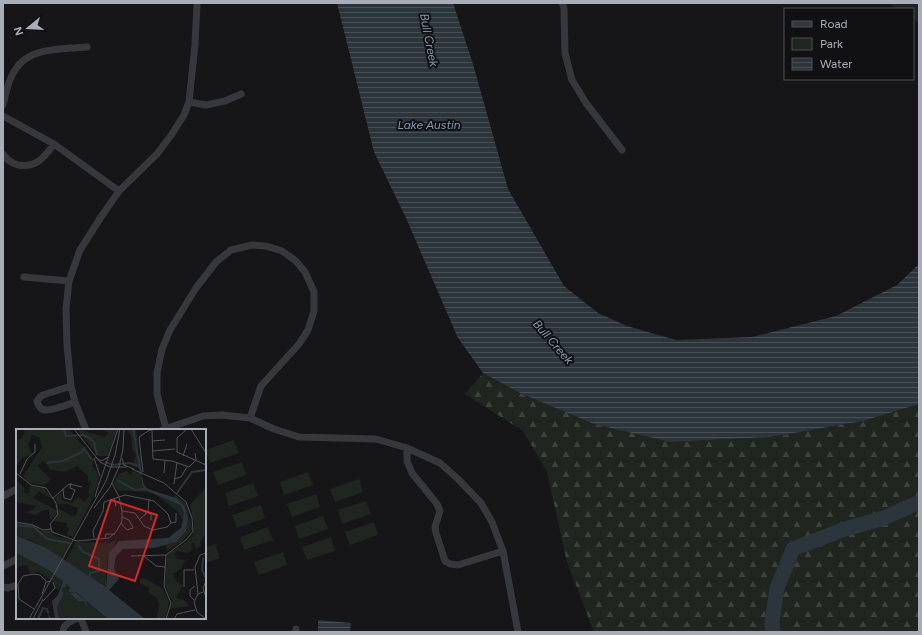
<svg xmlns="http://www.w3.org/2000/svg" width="922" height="635" viewBox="0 0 922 635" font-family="Figtree,sans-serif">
  <defs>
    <pattern id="forest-firs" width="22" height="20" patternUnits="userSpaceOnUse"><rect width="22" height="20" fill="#1e261f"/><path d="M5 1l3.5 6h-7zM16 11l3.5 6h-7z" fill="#3c433d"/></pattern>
    <pattern id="water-rules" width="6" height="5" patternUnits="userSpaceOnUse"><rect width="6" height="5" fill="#2c353c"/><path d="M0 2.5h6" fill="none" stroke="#485056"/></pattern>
  </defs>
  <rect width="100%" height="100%" fill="#161618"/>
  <path fill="#222225" d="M888,3H919V23L913,19V9H898Z"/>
  <path fill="url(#forest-firs)" d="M483,373L522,394L594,424L670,442L771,437L863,421L919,404V632H594L567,562L547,472L523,431L465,394Z"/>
  <path fill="#1e261f" d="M234,440L239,453L210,463L205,450Z
    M242,462L246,475L218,485L213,472Z
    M308,472L313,485L284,495L280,482Z
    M359,479L363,492L335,502L330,489Z
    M253,483L258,496L229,506L225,493Z
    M316,494L320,507L292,517L287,504Z
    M366,501L371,514L342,524L338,510Z
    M261,505L265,518L237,528L232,515Z
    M323,516L328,529L299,539L295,526Z
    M374,522L378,535L350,545L345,532Z
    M268,527L273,540L244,550L240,537Z
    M331,537L335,551L307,560L302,547Z
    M215,544L220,558L205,563V548Z
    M283,552L287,565L259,575L254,562Z"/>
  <path fill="url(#water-rules)" d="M337,3H453L473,64L508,189L564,286L598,313L627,326L676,340L752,337L836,316L897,285L919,264V404L863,421L771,437L670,442L594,424L522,394L483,373L458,338L406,218L374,152Z
    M318,620L351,623L350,632H318Z"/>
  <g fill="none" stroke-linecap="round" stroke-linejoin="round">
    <path stroke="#2c353c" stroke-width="15" d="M773,632L772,622L777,588L793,549L845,529L884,518L915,504L919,503"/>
    <path stroke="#37383d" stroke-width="7" d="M562,3L564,8L565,53L572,80L586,103L622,150
      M189,102L206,105L225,101L241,94
      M3,105C6,93 8,80 15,70C29,47 63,49 87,47
      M3,116L54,144L119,191
      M3,154C7,160 11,163 18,165C36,168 44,158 54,144
      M24,277L69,281
      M71,386L43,395L40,397L37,401C38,404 39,408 42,409C48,413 68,404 75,402
      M166,429L157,394V373L162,349L170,330L196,288L216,262L231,250L252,245L266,246L282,251L296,261L305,272L314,292V311L308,330L299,344L261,386L250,418
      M86,430L75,402L71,386L67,345L66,309L69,281L80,250L101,217L119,191L157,154L172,134L184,115L189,102L195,45L197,3
      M162,430L203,416L222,415L250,418L274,429L299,437L376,439L407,448L440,463L458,479L481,503L492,522L503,551L518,632
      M407,448V461L412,473L437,504L440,511L435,527L436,533L445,561L450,564L458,565L503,551
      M3,496L17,489
      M3,566L17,559
      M3,587L8,588L17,585
      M81,618L86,632
      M63,632C63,624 73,619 81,618
      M295,632L296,629"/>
  </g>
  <g text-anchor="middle" stroke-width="4" stroke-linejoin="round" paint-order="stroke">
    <g font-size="12" font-style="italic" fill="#7f9bb3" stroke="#111113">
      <text transform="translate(429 40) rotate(79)" y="4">Bull Creek</text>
      <text x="429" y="129">Lake Austin</text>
      <text transform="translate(553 342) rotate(49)" y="4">Bull Creek</text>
    </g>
  </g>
  <g transform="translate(16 429)">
    <rect width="190" height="190" fill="#161618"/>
    <path d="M50,154L54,159L52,163H60L92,190H43L41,178L45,170L46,159L50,158Z" fill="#1e261f"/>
    <path d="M7,0H53L78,31L76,37L84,47L76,71L57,108L50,105L54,100L50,98L51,94L37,92L43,80L56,87L60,86L62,79L51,75H42L39,69L44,64L46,71L56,74L62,68L69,73L74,65L72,64L75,52L72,53V47L61,37L49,43L35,41L27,32L21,37L34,49L33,53L28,56L13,54L7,47L27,17H25L24,9L16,6L12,17L17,25L6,29L0,38V11L5,10L9,3ZM61,0L89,8L92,4L85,0H101L92,27H82ZM110,0H120L123,21L117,8L122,27L125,26V40L117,37L120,26L116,20L115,7ZM111,42L115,46L116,42L125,44L129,61L162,74L168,84V92L161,82L142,67L131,63L101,61L98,53L103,45ZM0,50L9,60L7,62L10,65L13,64L14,57L28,59L36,70L23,62L17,69L42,82L38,88L34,91L33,81H27L20,86L11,84L21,77L0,73ZM190,59V105L184,113L185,117L180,120L178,114H175L176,121L172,124L161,122L158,125L161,130L169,131L165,140L157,145L160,152L167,156L160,169L168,171L173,177L154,180L156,172L149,156L151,126L170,113L177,105L178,94L174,76ZM159,66L170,74L176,100L166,113L151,121L149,116L159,113L172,88L158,68ZM0,93L18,97L26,102L34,101L39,107L56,111L46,130L17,112L0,106ZM101,110L91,131L90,158L49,132L60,113L94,114ZM128,149L146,159L153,173L149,190H141L143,175L141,169L132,163L134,159L124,154V150Z" fill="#1e261f"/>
    <path d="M0,124L31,140L47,151L43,161L39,159L38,153L23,143L14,144L11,136L2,138L0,142Z" fill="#1e261f"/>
    <path d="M125,43L128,56L132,60L160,69L168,77L172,88L170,102L160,113L138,119L107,120L100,127L98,139L103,150L93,161L129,190H92L60,163H52L54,159L50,154V158L46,159L47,166L41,178L43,190H33L32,184L34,188L39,189L36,172L42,166L47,152L31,140L0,124V106L30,119L90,158L93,124L103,112L152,109L166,98L164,92L166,96L168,84L164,76L129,61L126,56ZM59,163L70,172L71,178L68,172H62L54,164Z" fill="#2c353c"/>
    <path fill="none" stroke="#2c353c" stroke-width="2" d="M48,0L50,7L67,6L74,9L78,13L81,26M117,0L125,44M89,33L97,36L113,34L123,37M31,34L47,32L66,23L68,19L76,31M101,51L119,61L129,60M161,64L176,43L190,41M0,96L18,98L31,110L54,114M62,116L67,123L83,130V142L74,144L73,149M187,129L186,141L190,149M22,190L27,179L31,180L32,184"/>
    <path fill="none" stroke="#505258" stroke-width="1" d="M58,0L84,33L94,38H111M171,0L161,9V23L190,36M175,0L190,24M136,2L137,30M123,8L127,43M123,8L132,2L141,0M136,12L149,11M136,22L159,20M167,27L171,15M79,28L85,32L93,28M78,29L84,47M106,29L108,36L118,40M137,30L156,32L173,38L180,31L179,24M116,40L148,54L170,73L176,89L177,102L171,110L150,126L148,157L155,174L150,190M0,44L15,56L30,59L40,74L42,85L34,95L36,103L61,112L93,109L100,103L106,92V82L103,68L96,54M148,44L149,32M4,45L11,30L19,23V15M158,50L165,48L171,38M83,55L102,0M158,55L161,33M47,60L48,69L55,71L59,61L54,59L55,54M79,68L83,54M37,69L53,55L66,58M98,69L100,77L99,72M78,79L94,58L103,38L107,20L108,0M129,86L130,83L135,85V91M124,90L132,83L133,70M0,93L17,96L27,101L35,100M105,94L111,101L117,99L113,91L106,88M155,94L160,93V84M78,109L77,102L87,82L88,73L109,66L138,72L152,85L155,94L151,98L137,101L128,97L119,84L106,82M89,109L90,105H99M115,127L150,126M128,127L140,137L149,138M190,152L187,159L190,169M168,158V141H178M187,163L182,165L178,173L181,183L190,190M26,165L30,153L35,152M182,165L179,138L184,126L190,124M178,171L174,167V161L179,157M27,172L39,159L37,153M18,180L3,170L2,155L7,147L18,145L24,146L30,152M13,190L90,52L99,26L104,0M17,190L27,170M158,190L161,185L179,181"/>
    <path fill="#d62828" fill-opacity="0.15" stroke="#d62828" stroke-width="2" d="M95,71L141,86L119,152L73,137Z"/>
    <rect width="190" height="190" fill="none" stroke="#a8adb8" stroke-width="2"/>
  </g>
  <rect width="922" height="635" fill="none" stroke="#a8adb8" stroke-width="8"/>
  <rect x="784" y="8" width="130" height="72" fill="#111113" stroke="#4d4f55"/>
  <rect x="792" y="21" width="20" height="6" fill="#37383d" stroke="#4d4f55"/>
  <text x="820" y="28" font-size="12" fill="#a8adb8">Road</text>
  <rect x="792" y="38" width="20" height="12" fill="#1e261f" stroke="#4d4f55"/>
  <text x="820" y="48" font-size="12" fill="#a8adb8">Park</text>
  <rect x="792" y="58" width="20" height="12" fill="url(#water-rules)" stroke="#4d4f55"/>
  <text x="820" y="68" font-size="12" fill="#a8adb8">Water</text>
  <g transform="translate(28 28) rotate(252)" stroke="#111113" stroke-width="3" paint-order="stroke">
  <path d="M0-3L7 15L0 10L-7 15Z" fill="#a8adb8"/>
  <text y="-6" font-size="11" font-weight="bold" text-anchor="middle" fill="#a8adb8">N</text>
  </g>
</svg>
